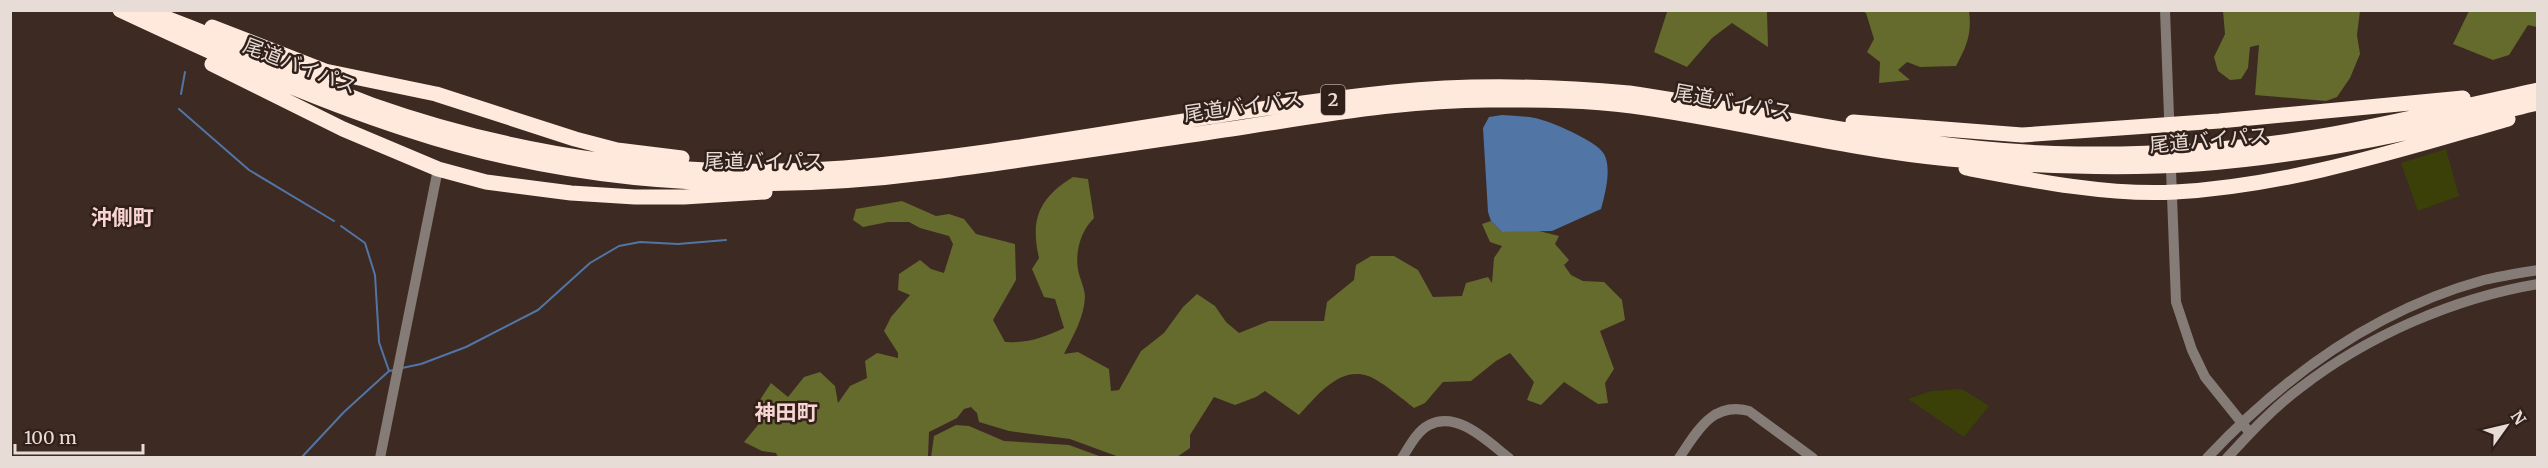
<svg xmlns="http://www.w3.org/2000/svg" width="2548" height="468" viewBox="0 0 2548 468" font-family="Merriweather,'Noto Sans JP',serif">
  <rect width="100%" height="100%" fill="#3c2a23"/>
  <path fill="#3b3f08" d="M2446,149L2459,196L2418,211L2401,163Z
    M1962,389L1989,406L1964,437L1908,399L1931,391Z"/>
  <path fill="#656a2d" d="M1675,11H1767L1768,47L1732,23L1712,38L1687,67L1654,52L1667,12Z
    M1862,11H1969C1972,33 1967,46 1956,66L1920,67L1907,62L1898,70L1910,80L1879,83L1880,62L1867,52L1874,39L1866,13Z
    M2223,11H2360L2357,35L2360,54L2350,78L2337,97L2326,101L2255,95L2259,45L2250,47L2248,68L2241,79L2230,80L2218,71L2214,57L2225,34Z
    M2469,11H2537V27L2528,25L2509,55L2493,60L2453,44Z
    M1073,177L1088,179L1094,218C1080,232 1074,254 1079,274C1081,281 1085,290 1085,297C1084,318 1073,336 1064,354L1078,352L1109,369L1111,391L1119,390L1141,351L1164,333L1183,307L1197,294L1215,306L1226,322L1239,333L1269,321H1324L1327,302L1354,280L1356,265L1371,256H1394L1418,270L1433,297L1462,296L1466,283L1488,277L1492,283L1494,258L1502,246L1490,242L1482,224L1491,221L1502,232L1535,230L1559,236L1555,244L1569,260L1564,265L1571,275L1583,281L1604,282L1622,300L1625,320L1600,331L1614,369L1605,383L1608,403L1598,404L1564,382L1541,405L1527,400L1534,382L1510,353L1496,361L1471,381L1443,382L1425,403L1414,408C1404,400 1379,379 1368,376C1339,366 1317,396 1299,415L1265,391L1256,397L1235,405L1214,397L1190,435V448L1177,457H1119L1070,439L1009,431L979,422L977,413L971,407L964,409L957,418L929,432L928,457H778L776,453L762,451L744,442L758,425L756,406L771,383L788,397L804,377L820,372L835,386L838,403L850,386L867,378L865,361L877,353L898,358V353L884,331L891,317L910,295L898,290L899,274L920,260L931,269L944,273L953,244L949,236L920,228L909,222H888L863,227L853,220L856,209L902,201L936,216L949,214L964,219L976,234L1015,244L1016,280L993,320L1005,342C1028,343 1043,338 1064,328L1055,299L1044,297L1032,269L1039,258C1030,219 1039,198 1073,177Z
    M956,425L969,426L1004,441L1069,445L1102,457H931L934,436Z"/>
  <path fill="#5175a5" d="M1502,115C1513,116 1524,116 1535,118C1550,121 1597,141 1604,154C1612,168 1605,195 1601,209L1552,231L1502,232L1491,221L1488,212L1483,128L1489,117Z"/>
  <g fill="none" stroke-linecap="round" stroke-linejoin="round">
    <path stroke="#5175a5" stroke-width="2" d="M181,94L185,72
      M179,109L249,170L334,221
      M341,226L365,243L375,275L379,342L389,371
      M402,368L421,364L466,347L538,310L590,263L619,246L640,242L678,244L726,240
      M301,458L344,412L389,371L394,370"/>
    <path stroke="#857c77" stroke-width="10" d="M2165,10L2176,302L2192,350L2205,377L2250,433
      M380,458L438,169
      M1402,458C1409,447 1417,431 1429,425C1458,410 1488,442 1509,458
      M1679,458C1697,432 1712,401 1749,411L1813,458
      M2207,458C2284,376 2374,310 2484,280C2501,276 2520,273 2538,270
      M2227,458C2250,433 2273,408 2300,388C2367,336 2454,298 2538,284"/>
    <path stroke="#ffe9dc" stroke-width="15" d="M120,10C214,54 307,97 406,129C575,185 755,195 932,172C1034,159 1136,143 1238,128C1323,115 1410,99 1496,100C1541,100 1587,100 1632,106C1738,120 1842,149 1949,159C2032,166 2114,170 2197,164C2312,156 2425,129 2538,103
      M148,10C166,19 186,25 204,33C260,57 315,84 372,105C522,158 685,180 844,168C1028,153 1209,111 1393,92C1471,84 1551,86 1629,93C1778,115 1925,152 2077,154C2162,155 2250,149 2334,134C2402,121 2470,105 2538,90
      M212,27L325,71L436,94L575,139L617,150L682,158
      M212,64L343,129L438,169L486,182L571,193L635,197H684L765,192
      M1853,122L2022,135L2219,121L2463,98
      M1966,168C2029,180 2111,196 2175,192C2288,186 2399,150 2508,119"/>
  </g>
  <g text-anchor="middle" stroke-width="5" stroke-linejoin="round" paint-order="stroke">
    <rect fill="#312019" stroke="#b1a49e" stroke-width="1.5" x="1321" y="85" width="24" height="30" rx="4.5"/>
    <g font-size="18" font-weight="bold" fill="#e8dcd7">
      <text x="1333" y="106">2</text>
    </g>
    <g font-size="20" fill="#e8dcd7" stroke="#312019">
      <text transform="translate(300 66) rotate(21)" y="7">尾道バイパス</text>
      <text transform="translate(1733 102) rotate(10)" y="7">尾道バイパス</text>
      <text transform="translate(1243 106) rotate(-8)" y="7">尾道バイパス</text>
      <text transform="translate(2209 140) rotate(-5)" y="7">尾道バイパス</text>
      <text x="764" y="168">尾道バイパス</text>
    </g>
    <g font-size="21" font-weight="bold" fill="#f8d4d3" stroke="#312019">
      <text x="122" y="225">沖側町</text>
      <text x="786" y="420">神田町</text>
    </g>
  </g>
  <rect width="2548" height="468" fill="none" stroke="#e8dcd7" stroke-width="24"/>
  <g transform="translate(2506 426) rotate(56)" stroke="#312019" stroke-width="4.5" paint-order="stroke">
  <path d="M0-4.5L10 22L0 15L-10 22Z" fill="#e8dcd7"/>
  <text y="-9" font-size="16" font-weight="bold" text-anchor="middle" fill="#e8dcd7">N</text>
  </g>
  <path d="M15 444v9h128v-9" fill="none" stroke="#e8dcd7" stroke-width="3"/>
  <text x="24" y="444" font-size="18" fill="#e8dcd7" stroke="#312019" stroke-width="4.5" paint-order="stroke">100 m</text>
</svg>
